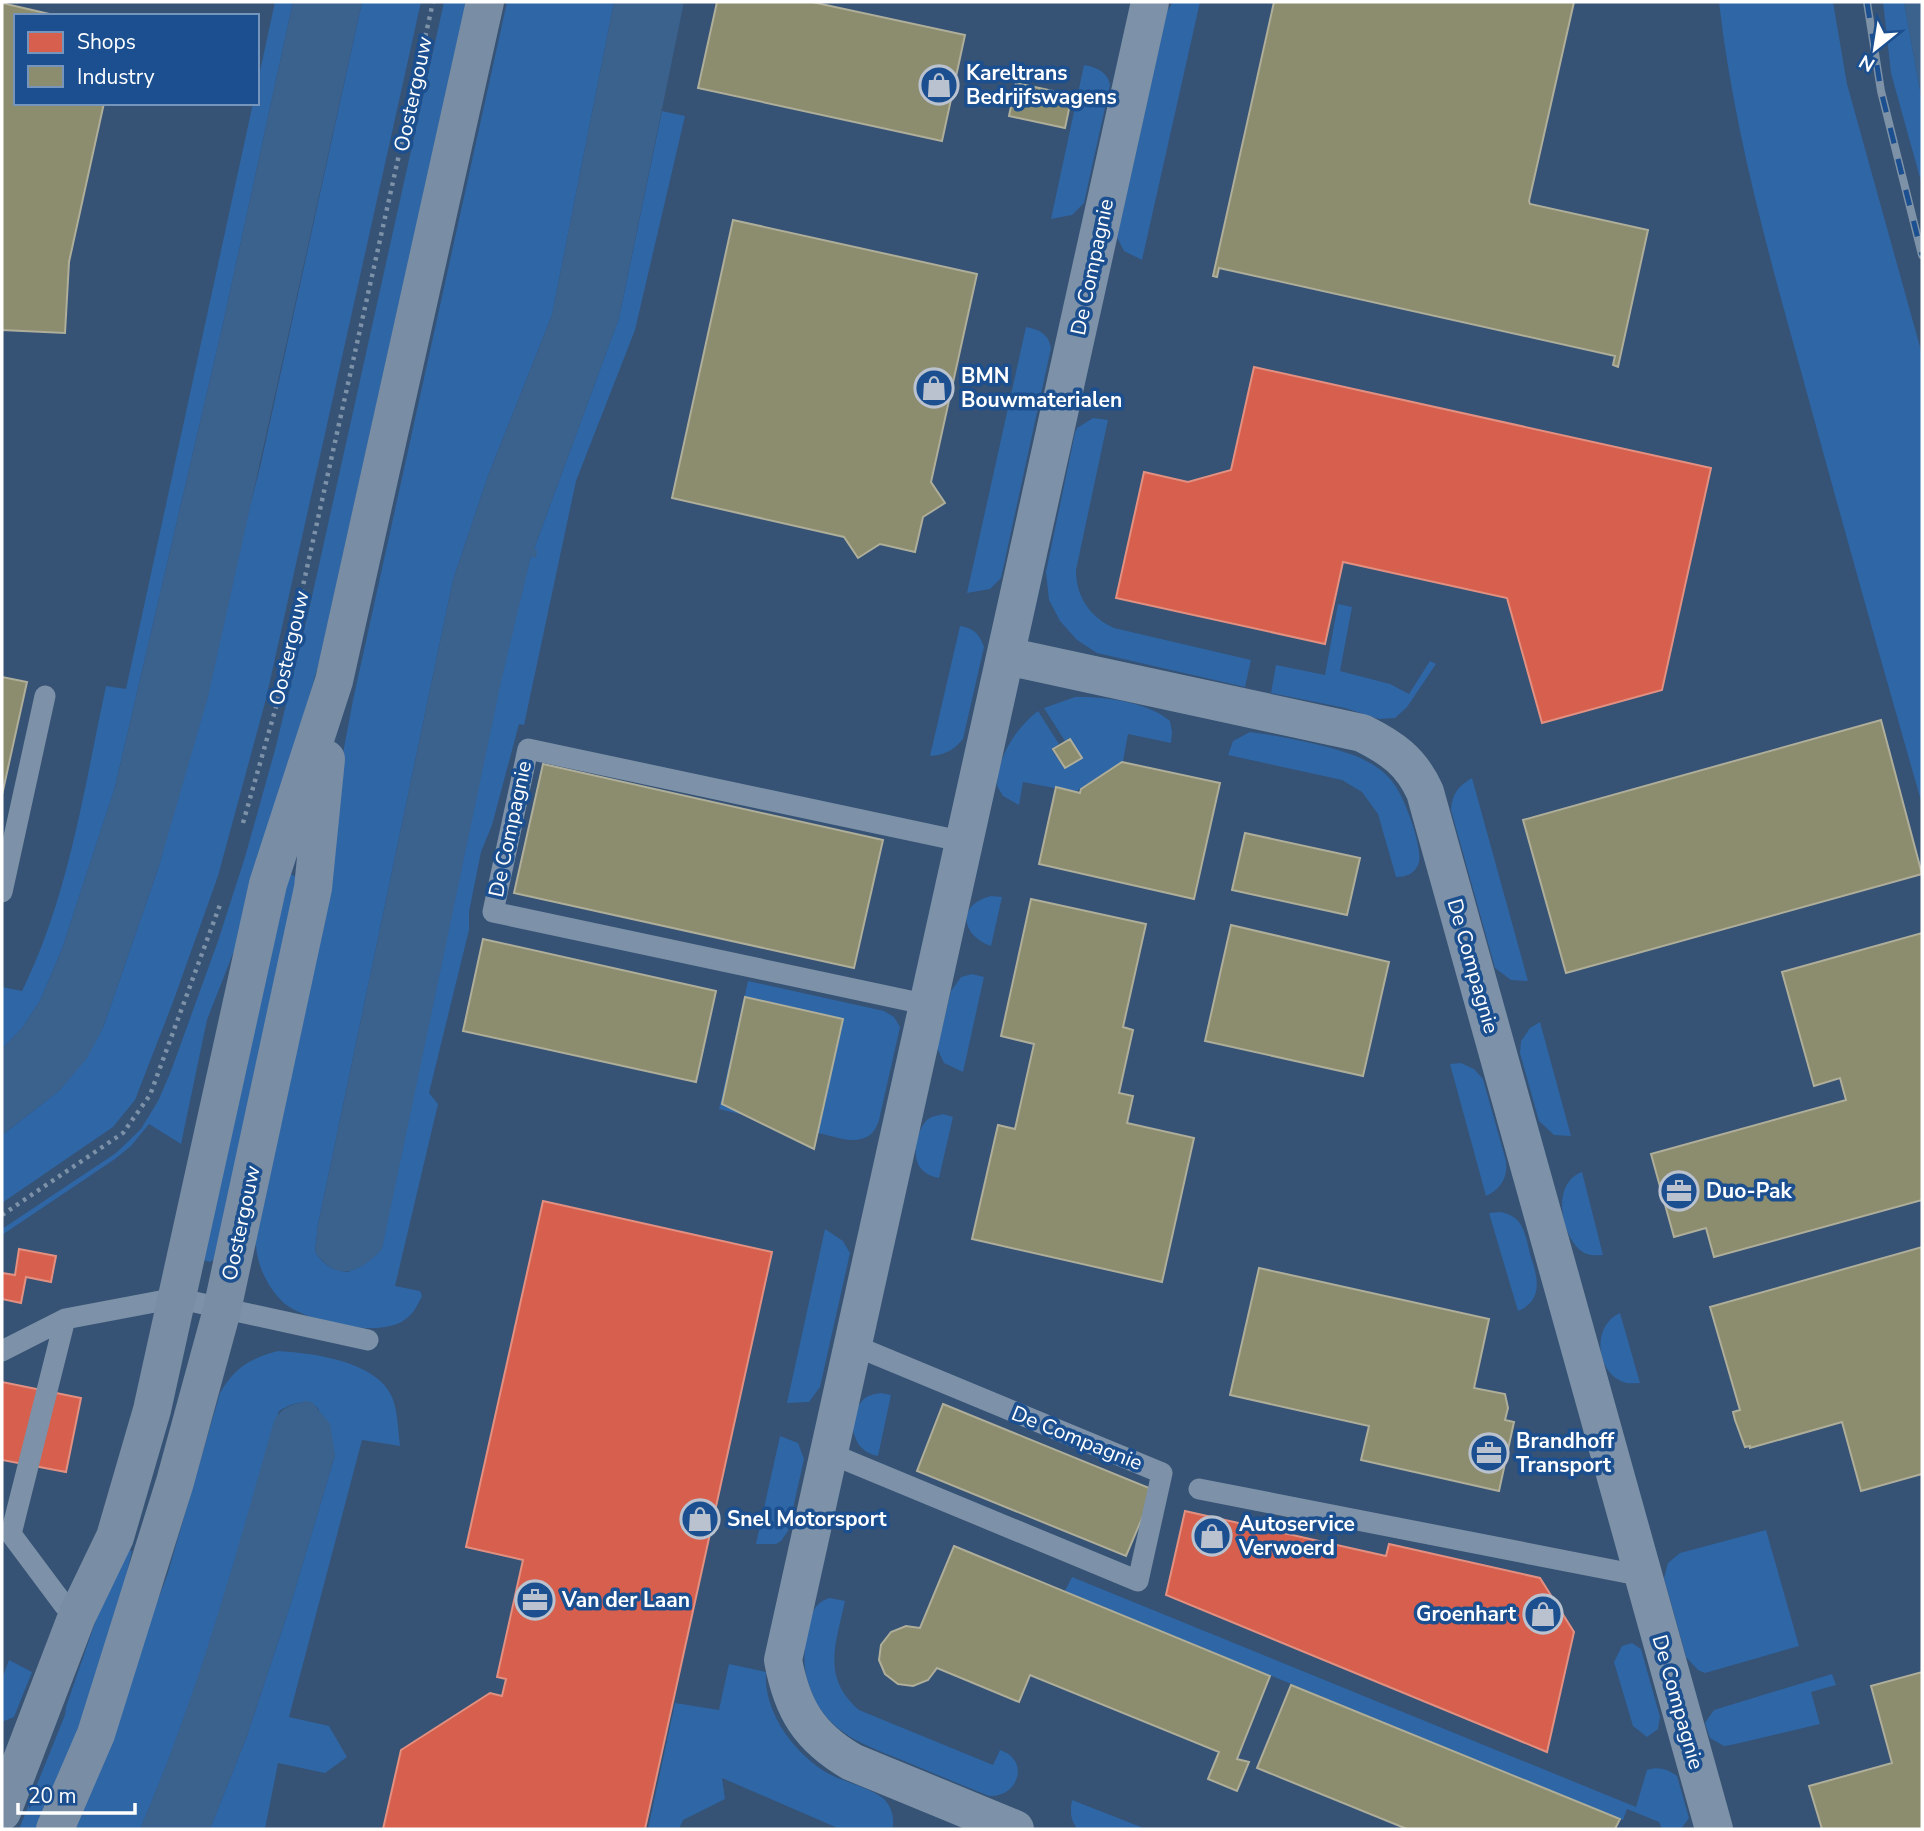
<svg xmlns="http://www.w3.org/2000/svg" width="1924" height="1831" viewBox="0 0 1924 1831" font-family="'Nunito Sans',sans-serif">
  <rect width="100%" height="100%" fill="#365274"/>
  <path fill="#2f66a5" d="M275,2H293L223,324L115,787L62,949L40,1001L22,1028L2,1049V987L22,991C69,896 84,788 106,686L126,689L253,103H257V85Z
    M362,2H421L266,699L218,876L173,1002L135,1100L113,1127L2,1203V1135L60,1090L103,1028L159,866L261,463Z
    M444,2H466L319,662L248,915L207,1020L181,1144L149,1124L131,1146L115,1159L2,1235V1229L116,1153L141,1129L158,1101L171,1071L218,941L245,857L275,750L311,601Z
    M507,2H614L552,315L488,476L453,580L318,1225L315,1252C324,1265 332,1271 349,1272L531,556L535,557L534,549L619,318L662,111L685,116L635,330L576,481L524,725L519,724L492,825L481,852L469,912V930L429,1093L438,1104L395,1286L420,1291L422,1296C418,1304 414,1313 407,1318C382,1340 309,1322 285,1304C279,1299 272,1290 268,1283C256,1263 255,1244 255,1222L353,700Z
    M1173,2H1200L1142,260L1124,251L1117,237L1167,11Z
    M1719,2H1833L1847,84L1922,354V804C1880,658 1839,511 1799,364C1766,245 1733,125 1719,2Z
    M1883,2H1904L1922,101V185L1891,73Z
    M1084,65C1096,67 1108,72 1110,85L1084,203L1072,215L1051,219Z
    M1026,327C1038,329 1049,334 1051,348L1001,578L990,589L967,593Z
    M1093,418L1108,420L1076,570C1076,597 1090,617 1114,628L1251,660L1245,687L1097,653L1077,640L1060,621L1049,600L1046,572L1075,433L1077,428Z
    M1338,604L1352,607L1340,671L1390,684L1409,694L1430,661L1436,664L1407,707L1395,718L1379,719L1345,708L1271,693L1276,665L1325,675Z
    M960,626C974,628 980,635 984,647L963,739C954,750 945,755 930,756Z
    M1075,697C1103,696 1149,702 1170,721L1172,732L1171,743L1128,734L1123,761L1075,792L1023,782L1019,805L1003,796L997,786C998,756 1015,729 1038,711L1059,744L1052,750L1064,768L1082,758L1070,738L1065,741L1044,708Z
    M1250,732C1280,736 1346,748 1370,763C1379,768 1388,775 1394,784C1404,796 1425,852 1418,865C1414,874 1406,877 1396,877L1378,814L1362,792L1342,780L1228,755L1233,741Z
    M1472,778L1528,981L1511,980L1495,968L1451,810C1452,794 1458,786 1472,778Z
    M288,873L299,878L215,1259L210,1262L203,1260Z
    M991,896L1002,897L991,946C960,935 957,904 991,896Z
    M972,974L984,977L963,1072L944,1063L937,1048L951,991L961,977Z
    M748,981L884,1011L894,1017L900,1027L879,1120C874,1138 861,1142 843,1139L719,1109Z
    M1540,1022L1571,1136L1554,1135L1539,1121L1520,1053L1521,1041L1526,1034L1530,1028Z
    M1461,1063L1474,1069L1483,1079L1506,1161C1508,1177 1501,1189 1486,1196L1450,1064Z
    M943,1114L953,1117L939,1178C918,1174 913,1160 917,1141C919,1133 921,1126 927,1120C931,1116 937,1116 943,1114Z
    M1582,1172L1603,1255C1598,1255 1592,1256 1587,1254C1563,1245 1548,1184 1582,1172Z
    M1500,1212C1508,1213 1518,1218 1522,1227C1526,1235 1528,1245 1530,1254C1537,1275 1545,1300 1518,1311L1489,1213Z
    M825,1229L843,1241L850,1253L820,1387L809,1402L787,1403Z
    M1620,1313L1640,1383C1634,1383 1628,1384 1623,1382C1595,1371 1592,1325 1620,1313Z
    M278,1351C312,1353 377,1361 392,1397C398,1411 398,1431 400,1446L362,1440L289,1717L329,1726L347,1757L325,1773L278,1763L265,1829H210L247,1736L291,1603L335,1455L318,1408C305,1398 292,1403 279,1411C237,1552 199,1695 140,1829H69L167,1576L220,1393C234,1368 251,1358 278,1351Z
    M881,1393L891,1395L878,1456C850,1451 845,1416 865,1398C869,1395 875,1394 881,1393Z
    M780,1436L798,1443L804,1459L788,1531L781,1541L776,1544H756Z
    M1766,1530L1799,1646L1705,1673L1698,1670L1686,1657L1664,1578L1668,1563L1680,1553Z
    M121,1547L132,1551L101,1682L44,1829H19L65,1715L66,1707Z
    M1072,1577L1636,1807L1647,1770C1658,1766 1668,1769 1677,1776L1689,1818L1681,1829H1662L1659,1822L1627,1809L1623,1820L1065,1591Z
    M830,1598L845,1601C836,1644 821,1677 859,1710L993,1765L1000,1750C1031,1760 1018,1798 989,1796C962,1785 935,1774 909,1763C868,1746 825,1734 810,1688C804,1672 803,1658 806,1641C810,1622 810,1603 830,1598Z
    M1632,1643L1641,1649L1660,1717L1658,1729L1647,1737L1633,1726L1614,1662L1622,1646Z
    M9,1660L32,1672L14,1717L2,1722V1679Z
    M729,1664L766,1672C763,1712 795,1755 829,1774C845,1782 864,1786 880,1796C890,1802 896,1818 892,1829H840L722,1778L725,1799L683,1820L679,1829H648L675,1703L719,1710Z
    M1832,1674L1836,1685L1811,1692L1820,1724L1731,1745L1724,1746L1710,1738L1705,1723L1714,1710Z
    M1072,1800L1146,1829H1078C1070,1821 1070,1810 1072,1800Z"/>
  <path fill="#3b618d" d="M293,2H362L208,697L159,866L103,1028L87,1058L60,1090L2,1135V1049L22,1028L40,1001L62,949L115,787L223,324Z
    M614,2H684L619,318L534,549L537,550L536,558L531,556L501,682L382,1249C360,1273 337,1283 315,1252L318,1225L453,580L488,476L552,315Z
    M1904,2H1922V101Z
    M306,1401L312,1402L330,1424L335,1455L291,1603L247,1736L210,1829H140C197,1698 235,1559 274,1421C282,1407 291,1405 306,1401Z"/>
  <path fill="#d6604d" stroke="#e29082" stroke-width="2" d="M1254,367L1711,468L1662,690L1542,723L1507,598L1343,562L1325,644L1116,598L1144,472L1188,482L1231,470Z
    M543,1201L772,1252L645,1829H383L401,1750L490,1693L502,1696L506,1679L497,1677L523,1560L466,1547Z
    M19,1249L56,1256L51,1282L26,1277L21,1303L2,1299V1273L15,1275Z
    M2,1382L81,1398L66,1472L2,1460Z
    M1185,1511L1386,1556L1389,1544L1540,1578L1574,1632L1547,1752L1166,1595Z"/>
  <path fill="#8c8c6e" stroke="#aeae9a" stroke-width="2" d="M717,2H812L965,35L942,141L698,88Z
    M1274,2H1574L1529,201L1530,204L1648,230L1618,367L1613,365L1615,356L1219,268L1217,277L1213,276Z
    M2,3L58,16H16V103H104L69,262L65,333L2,330Z
    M1016,83L1072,95L1065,128L1009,116Z
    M733,220L977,274L931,482L945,503L923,517L915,552L880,544L858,558L844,537L672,498Z
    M2,677L27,682L2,795Z
    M1881,720L1922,874L1566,973L1523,820Z
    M1070,739L1082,758L1065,768L1053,749Z
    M1122,762L1220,783L1194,899L1039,864L1056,787L1080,793L1081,789Z
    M543,764L883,840L854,968L514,893Z
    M1245,833L1360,858L1347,915L1232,890Z
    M1031,899L1146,924L1123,1027L1133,1030L1119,1093L1133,1096L1127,1123L1194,1138L1162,1282L972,1239L998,1125L1015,1129L1034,1044L1001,1036Z
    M1231,925L1389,962L1363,1076L1205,1041Z
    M1922,933V1200L1714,1257L1706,1228L1674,1237L1651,1154L1846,1100L1840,1078L1814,1086L1782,972Z
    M483,939L716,991L696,1082L463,1031Z
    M745,997L843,1019L814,1149L722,1104Z
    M1922,1247V1474L1861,1491L1842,1422L1750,1448V1446L1745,1447L1735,1420L1733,1412L1740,1410L1710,1307Z
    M1259,1268L1489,1319L1474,1388L1505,1394L1508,1408L1505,1420L1514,1422L1499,1491L1361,1460L1369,1426L1230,1395Z
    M943,1404L1154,1490L1126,1556L917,1471Z
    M954,1546L1270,1676L1237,1759L1249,1762L1237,1791L1208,1779L1219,1752L1030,1675L1019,1702L937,1668L928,1680L913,1686L898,1684L885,1674L879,1660L881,1645L891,1632L906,1626L920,1628Z
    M1922,1672V1829H1822L1809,1786L1892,1763L1871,1686Z
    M1291,1685L1620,1819L1615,1829H1407L1257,1768Z"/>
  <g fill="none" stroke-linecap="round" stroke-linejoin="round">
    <path stroke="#7d92a8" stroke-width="4.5" stroke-dasharray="3.5 5" stroke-linecap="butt" d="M243,823L276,707L433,2
      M2,1215L123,1133L150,1095L221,902"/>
    <path stroke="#7d92a8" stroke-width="21" d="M2,892L45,696
      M929,1005L493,912L528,749L965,842
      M2,1351L65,1319
      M829,1453L1138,1581L1162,1473L853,1345
      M1199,1489L1643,1576
      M77,1616L64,1605L11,1534L65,1319L176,1298L368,1340"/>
    <path stroke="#7d92a8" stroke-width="38" d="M1006,656L1362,733C1392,748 1411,761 1425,792L1714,1829
      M1015,1829L852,1762C809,1737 792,1709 783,1660L1150,2"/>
    <path stroke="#798da4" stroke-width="38" d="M2,1812L77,1616L115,1537L152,1410L268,884L334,681L485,2
      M55,1829L96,1734L175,1482L222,1310L313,888L326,759"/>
    <g stroke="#7e92a7" stroke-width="8">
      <path id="rail" d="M1867,2L1881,91L1922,255"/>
    </g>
    <use href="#rail" stroke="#1b4f8f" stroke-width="5" stroke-dasharray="16" stroke-linecap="butt"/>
  </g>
  <defs>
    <g id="shop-ring" transform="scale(2.0125)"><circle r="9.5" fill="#1b4f8f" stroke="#b9c2ce" stroke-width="1.5"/><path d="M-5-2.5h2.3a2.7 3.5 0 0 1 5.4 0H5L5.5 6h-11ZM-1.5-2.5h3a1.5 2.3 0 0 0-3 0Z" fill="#b9c2ce"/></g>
    <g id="office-ring" transform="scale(2.0125)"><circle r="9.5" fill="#1b4f8f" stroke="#b9c2ce" stroke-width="1.5"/><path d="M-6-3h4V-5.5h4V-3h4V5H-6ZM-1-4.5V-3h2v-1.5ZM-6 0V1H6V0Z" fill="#b9c2ce"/></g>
  </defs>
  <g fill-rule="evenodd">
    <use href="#shop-ring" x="939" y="85"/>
    <use href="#shop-ring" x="934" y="388"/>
    <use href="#office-ring" x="1679" y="1191"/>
    <use href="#office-ring" x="1489" y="1453"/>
    <use href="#shop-ring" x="700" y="1519"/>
    <use href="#shop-ring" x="1212" y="1536"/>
    <use href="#office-ring" x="535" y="1600"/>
    <use href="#shop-ring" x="1543" y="1614"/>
  </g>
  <g text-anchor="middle" stroke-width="7" stroke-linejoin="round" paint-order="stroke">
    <g font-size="21" font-weight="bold" fill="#fff" stroke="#1b4f8f" text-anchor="start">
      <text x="966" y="80">Kareltrans<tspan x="966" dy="24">Bedrijfswagens</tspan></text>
      <text x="961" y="383">BMN<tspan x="961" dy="24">Bouwmaterialen</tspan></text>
      <text x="1706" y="1198">Duo-Pak</text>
      <text x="1516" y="1448">Brandhoff<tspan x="1516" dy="24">Transport</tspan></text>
      <text x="727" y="1526">Snel Motorsport</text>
      <text x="1239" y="1531">Autoservice<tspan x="1239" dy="24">Verwoerd</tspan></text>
      <text x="562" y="1607">Van der Laan</text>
      <text x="1516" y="1621" text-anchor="end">Groenhart</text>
    </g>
    <g font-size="21" fill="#fff" stroke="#1b4f8f">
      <text transform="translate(413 94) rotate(-78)" y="7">Oostergouw</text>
      <text transform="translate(1092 267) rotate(-78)" y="7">De Compagnie</text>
      <text transform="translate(289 648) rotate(-77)" y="7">Oostergouw</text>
      <text transform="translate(510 829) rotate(-78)" y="7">De Compagnie</text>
      <text transform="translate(1473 966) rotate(74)" y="7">De Compagnie</text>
      <text transform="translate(241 1223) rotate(-78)" y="7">Oostergouw</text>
      <text transform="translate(1077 1438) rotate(22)" y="7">De Compagnie</text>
      <text transform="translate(1678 1702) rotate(74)" y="7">De Compagnie</text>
    </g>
  </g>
  <rect width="1924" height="1831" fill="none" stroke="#ffffff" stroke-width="7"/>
  <rect x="14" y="14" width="245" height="91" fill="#1b4f8f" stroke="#7695bc" stroke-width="2"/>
  <rect x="28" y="32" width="35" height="21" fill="#d6604d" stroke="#7695bc" stroke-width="2"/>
  <text x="77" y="49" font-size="21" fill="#ffffff">Shops</text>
  <rect x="28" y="66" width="35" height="21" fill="#8c8c6e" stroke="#7695bc" stroke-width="2"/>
  <text x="77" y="84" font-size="21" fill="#ffffff">Industry</text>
  <g transform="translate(1875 49) rotate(210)" stroke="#1b4f8f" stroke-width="5" paint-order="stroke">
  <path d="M0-5L12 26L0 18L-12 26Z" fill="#ffffff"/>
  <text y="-10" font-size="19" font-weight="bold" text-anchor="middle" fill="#ffffff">N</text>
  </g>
  <path d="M18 1803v10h117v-10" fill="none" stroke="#ffffff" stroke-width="3.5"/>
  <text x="28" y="1803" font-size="21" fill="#ffffff" stroke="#1b4f8f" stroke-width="5" paint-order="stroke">20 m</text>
</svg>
